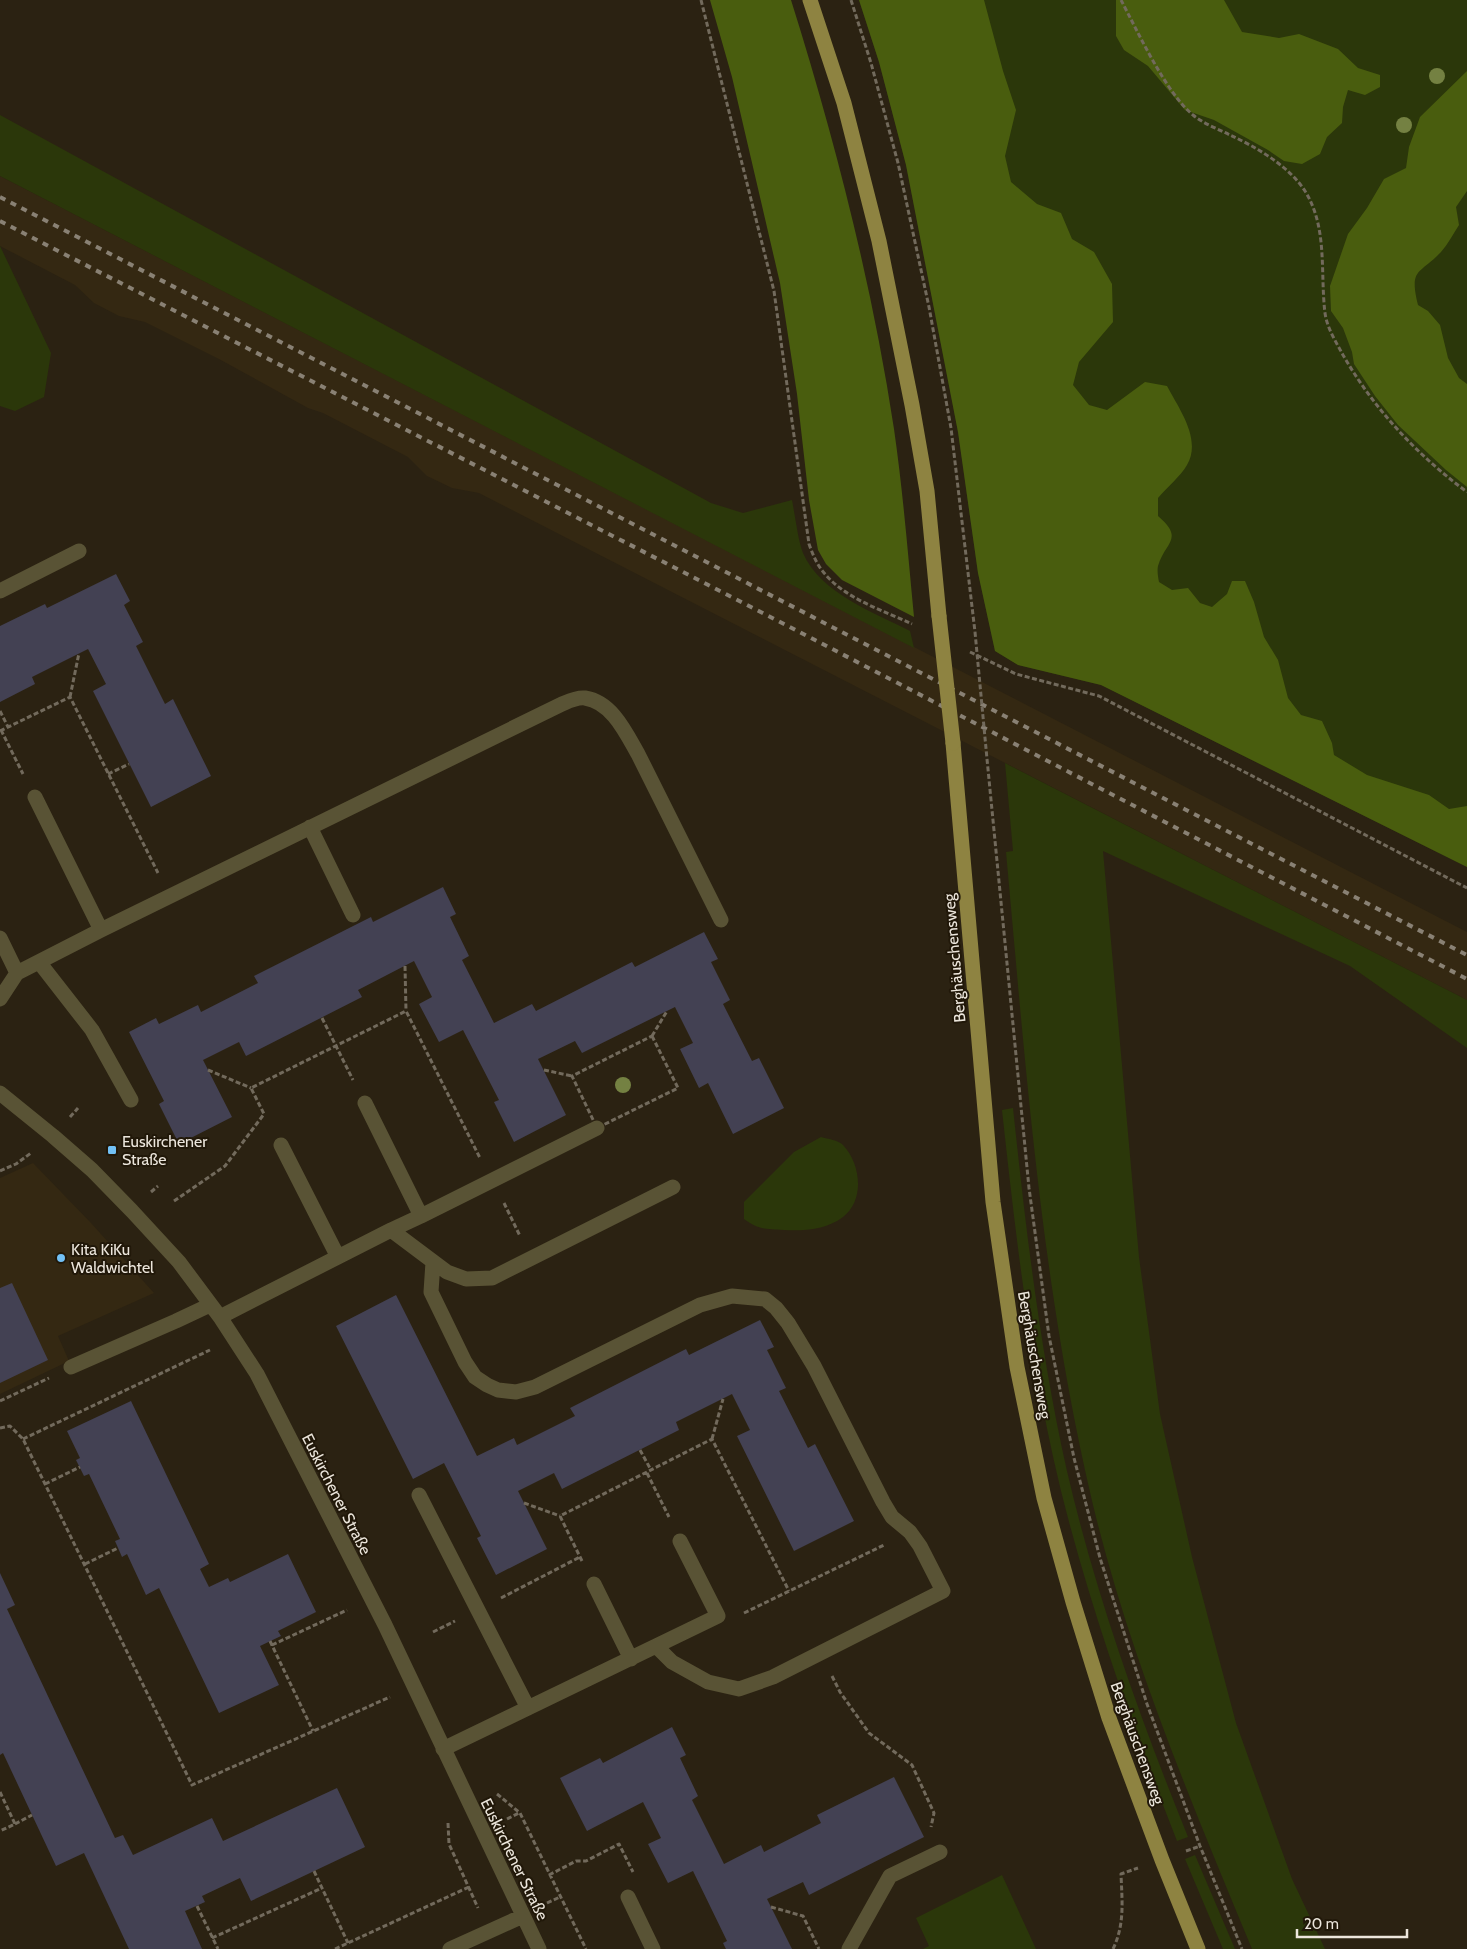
<svg xmlns="http://www.w3.org/2000/svg" width="1467" height="1949" viewBox="0 0 1467 1949" font-family="Cabin,sans-serif">
  <rect width="100%" height="100%" fill="#2b2212"/>
  <path fill="#342812" d="M0,176L1467,932V1000L479,493L452,488L427,476L408,457L323,413L308,408L219,359L145,322L119,316L94,303L75,285L0,246Z
    M33,1163L91,1223L154,1293L58,1336L69,1361L0,1394V1178Z"/>
  <path fill="#2b370a" d="M859,0H1467V867L1101,685L1018,665L995,651L978,573L958,432L906,165L879,62Z
    M0,115L711,503L743,513L792,500C795,515 798,540 803,553C820,593 875,613 910,631L914,648L0,176Z
    M0,246L51,353L44,397L15,411L0,406Z
    M1005,763L1467,1000V1048L1350,966L1103,851L1139,1257L1160,1414L1192,1557L1236,1723L1292,1879L1325,1949H1252C1192,1804 1130,1658 1093,1505C1042,1291 1026,1071 1006,852L1013,851Z
    M1013,1108C1026,1230 1040,1351 1067,1471C1096,1596 1140,1718 1188,1837L1177,1841C1136,1737 1098,1630 1069,1522C1033,1388 1017,1248 1002,1110Z
    M821,1137C828,1139 838,1140 843,1145C861,1164 865,1200 843,1217C826,1230 803,1231 784,1230C766,1229 759,1230 744,1219V1202L794,1152Z
    M1195,1855L1235,1949H1223L1185,1859Z
    M1002,1875L1036,1949H923L929,1946L916,1918Z"/>
  <path fill="#495d0e" d="M710,0H791C835,140 872,284 894,429C903,492 908,554 914,617L842,580L826,564L818,550L809,500L797,394L780,283L732,77Z
    M859,0H984L1003,71L1016,110L1005,156L1011,182L1037,204L1061,213L1072,239L1094,252L1112,284L1113,322L1079,362L1073,385L1089,405L1107,410L1145,382L1167,386C1179,409 1202,439 1187,465C1180,477 1167,487 1158,498V516C1185,539 1165,542 1158,566C1157,570 1158,577 1159,582L1172,590L1188,588L1200,603L1212,607L1227,594L1232,581H1245L1254,602L1264,637L1278,660L1288,698L1301,715L1322,721L1332,743L1334,755L1367,775L1429,795L1449,809L1467,806V867L1101,685L1018,665L995,651L978,573L958,432L906,165L879,62Z
    M1116,0H1224L1242,32L1279,38L1299,34L1338,49L1358,68L1380,75V87L1365,95L1348,90L1343,107L1342,123L1327,137L1320,154L1302,164L1284,161L1268,150L1214,120L1185,110L1148,66L1124,50L1116,36Z
    M1467,71V191L1456,207L1459,225C1453,234 1448,244 1441,252C1419,275 1409,268 1418,305L1428,311L1440,325L1448,358L1459,378L1467,384V487L1446,470L1398,425L1375,396L1354,364L1352,352L1343,328L1331,311L1330,286L1348,234L1367,208L1384,179L1406,168L1409,147L1420,117Z"/>
  <path fill="#434153" d="M116,574L130,601L124,605L143,642L136,646L165,704L173,699L211,776L151,807L93,691L106,684L88,649L32,677L35,684L0,702V626L45,604L47,608Z
    M443,887L456,914L450,917L469,956L462,960L494,1023L532,1004L536,1011L632,962L635,967L704,932L718,959L711,962L730,1000L723,1004L752,1061L759,1058L784,1108L733,1134L708,1083L699,1088L680,1049L693,1043L675,1007L582,1053L575,1041L538,1059L566,1115L514,1142L494,1102L499,1100L463,1030L439,1042L419,1004L432,997L414,961L358,990L362,997L246,1056L239,1042L203,1060L232,1117L179,1144L159,1104L164,1101L129,1032L156,1018L159,1024L198,1005L201,1012L258,983L254,976L371,917L373,922Z
    M12,1283L48,1360L0,1383V1288Z
    M396,1295L477,1456L514,1438L517,1445L575,1416L570,1408L686,1349L689,1355L760,1320L774,1347L767,1350L786,1388L779,1391L808,1448L815,1444L854,1521L794,1551L737,1436L750,1430L732,1394L676,1422L679,1430L562,1489L554,1473L518,1491L547,1549L496,1575L477,1538L481,1536L444,1463L413,1479L336,1326Z
    M131,1401L209,1564L200,1569L209,1587L228,1578L230,1582L288,1554L316,1612L278,1631L281,1636L260,1646L279,1685L219,1713L159,1588L146,1595L127,1554L122,1557L115,1541L120,1539L89,1474L84,1476L76,1460L80,1458L67,1431Z
    M0,1573L15,1605L7,1609L62,1726L115,1838L123,1835L133,1855L212,1818L223,1841L337,1788L365,1847L251,1901L240,1878L202,1896L205,1902L185,1911L202,1949H129L84,1853L56,1866L3,1753L0,1755Z
    M672,1727L686,1755L680,1758L698,1796L692,1800L724,1864L761,1845L764,1852L821,1823L817,1815L894,1777L924,1837L809,1895L803,1882L767,1899L792,1949H726L723,1943L727,1941L693,1871L668,1883L648,1844L661,1838L643,1802L587,1831L560,1778L600,1758L603,1763Z"/>
  <g fill="none" stroke-linecap="round" stroke-linejoin="round">
    <path stroke="#726a5c" stroke-width="3" stroke-dasharray="5 2.5" stroke-linecap="butt" d="M701,0L774,291L809,544C813,555 817,565 825,574C846,599 884,611 912,624
      M851,0L871,63L898,163L929,307L951,428L975,632
      M1121,0C1138,32 1166,93 1193,115C1204,124 1218,129 1230,135C1256,147 1289,166 1305,191C1328,228 1320,272 1325,313C1327,328 1336,342 1343,355C1374,409 1417,455 1467,492
      M970,652L1016,674L1099,696L1467,888
      M70,697L79,653
      M0,711L8,727
      M1,730L23,774
      M0,731L70,697L158,873
      M987,759L1029,1188L1049,1336L1074,1458L1100,1558L1147,1704L1200,1846L1242,1949
      M108,774L129,764
      M405,966L406,1011
      M322,1018L353,1080
      M652,1036L678,1088L597,1128L572,1076Z
      M652,1036L667,1011
      M208,1070L251,1088
      M544,1070L572,1076
      M70,1117L78,1108
      M0,1171L16,1164L31,1153
      M151,1192L158,1186
      M174,1201L225,1166L264,1114L251,1088L406,1011L480,1158
      M504,1203L520,1236
      M0,1401L49,1378
      M0,1428L10,1426L23,1439L192,1785L390,1697
      M23,1439L210,1350
      M712,1439L723,1399
      M640,1450L651,1470
      M647,1473L669,1517
      M45,1484L80,1467
      M524,1503L560,1516
      M582,1561L560,1516L712,1439L789,1591
      M85,1564L118,1548
      M501,1598L580,1557
      M744,1613L884,1545
      M433,1632L455,1621
      M270,1641L313,1731
      M272,1645L347,1610
      M832,1676L840,1692L869,1733L912,1765L934,1813L931,1827
      M0,1792L15,1824L0,1831
      M497,1794L520,1813L586,1949
      M507,1819L519,1813
      M448,1823L449,1844L478,1908
      M15,1824L32,1815
      M1186,1851L1200,1846
      M314,1871L348,1943
      M549,1875L576,1861H586L619,1844L633,1872
      M547,1903L560,1897
      M197,1906L218,1949
      M771,1907L803,1916L819,1949
      M212,1938L322,1888
      M335,1949L469,1887
      M1113,1949C1125,1924 1122,1901 1121,1874L1138,1868"/>
    <path stroke="#595335" stroke-width="15" d="M0,591L79,551
      M35,797L101,930
      M310,827L353,915
      M0,938L17,973
      M39,962L92,1030L131,1100
      M0,999L17,973L101,930L562,704C569,701 577,697 585,698C612,702 626,733 638,754L721,920
      M0,1093L53,1136L92,1170L132,1211L179,1262L220,1317L257,1374L385,1625L539,1949
      M365,1103L421,1216L391,1230
      M281,1145L338,1257
      M421,1216L597,1128
      M433,1262L431,1292L465,1362L475,1377L487,1385L498,1390L516,1392L535,1387L700,1305L732,1296L765,1299L776,1308L788,1323L814,1366L883,1502L892,1517L910,1532L920,1546L943,1591L773,1677L739,1689L708,1682L672,1662L656,1646L443,1749
      M220,1317L391,1230L447,1272L466,1279L492,1278L673,1187
      M71,1367L176,1321L210,1305
      M419,1495L528,1708
      M594,1584L631,1659
      M656,1646L718,1616L680,1541
      M628,1897L653,1949
      M450,1949L523,1916
      M849,1949L890,1876L940,1852"/>
    <path stroke="#8e8341" stroke-width="15" d="M810,0L844,103L879,241L912,405L927,491L939,616
      M953,743L993,1202L1017,1367L1044,1498L1073,1602L1109,1718L1162,1860L1198,1949"/>
    <path stroke="#898174" stroke-width="4" stroke-dasharray="6 6" stroke-linecap="butt" d="M0,197L1467,955
      M0,221L788,626L1467,979"/>
    <path stroke="#726a5c" stroke-width="3" stroke-dasharray="5 2.5" stroke-linecap="butt" d="M975,632L987,759"/>
    <path stroke="#8e8341" stroke-width="15" d="M939,616L953,743"/>
  </g>
  <g fill="#748142">
    <circle cx="1437" cy="76" r="8"/>
    <circle cx="1404" cy="125" r="8"/>
    <circle cx="623" cy="1085" r="8"/>
  </g>
  <g fill="#72c1f5" stroke="#211809" stroke-width="2">
    <rect x="107" y="1145" width="10" height="10" rx="2.5"/>
    <circle cx="61" cy="1258" r="5"/>
  </g>
  <g text-anchor="middle" stroke-width="4" stroke-linejoin="round" paint-order="stroke">
    <g font-size="16" fill="#ece6dc" stroke="#211809">
      <text transform="translate(954 958) rotate(-95)" y="6">Berghäuschensweg</text>
      <text transform="translate(1035 1355) rotate(80)" y="6">Berghäuschensweg</text>
      <text transform="translate(337 1494) rotate(63)" y="6">Euskirchener Straße</text>
      <text transform="translate(1138 1743) rotate(70)" y="6">Berghäuschensweg</text>
      <text transform="translate(515 1859) rotate(64)" y="6">Euskirchener Straße</text>
    </g>
    <g font-size="16" fill="#ece6dc" stroke="#211809" text-anchor="start">
      <text x="122" y="1147">Euskirchener<tspan x="122" dy="18">Straße</tspan></text>
      <text x="71" y="1255">Kita KiKu<tspan x="71" dy="18">Waldwichtel</tspan></text>
    </g>
  </g>
  <path d="M1297 1929v8h110v-8" fill="none" stroke="#ece6dc" stroke-width="2.5"/>
  <text x="1304" y="1929" font-size="15" fill="#ece6dc" stroke="#211809" stroke-width="4" paint-order="stroke">20 m</text>
</svg>
